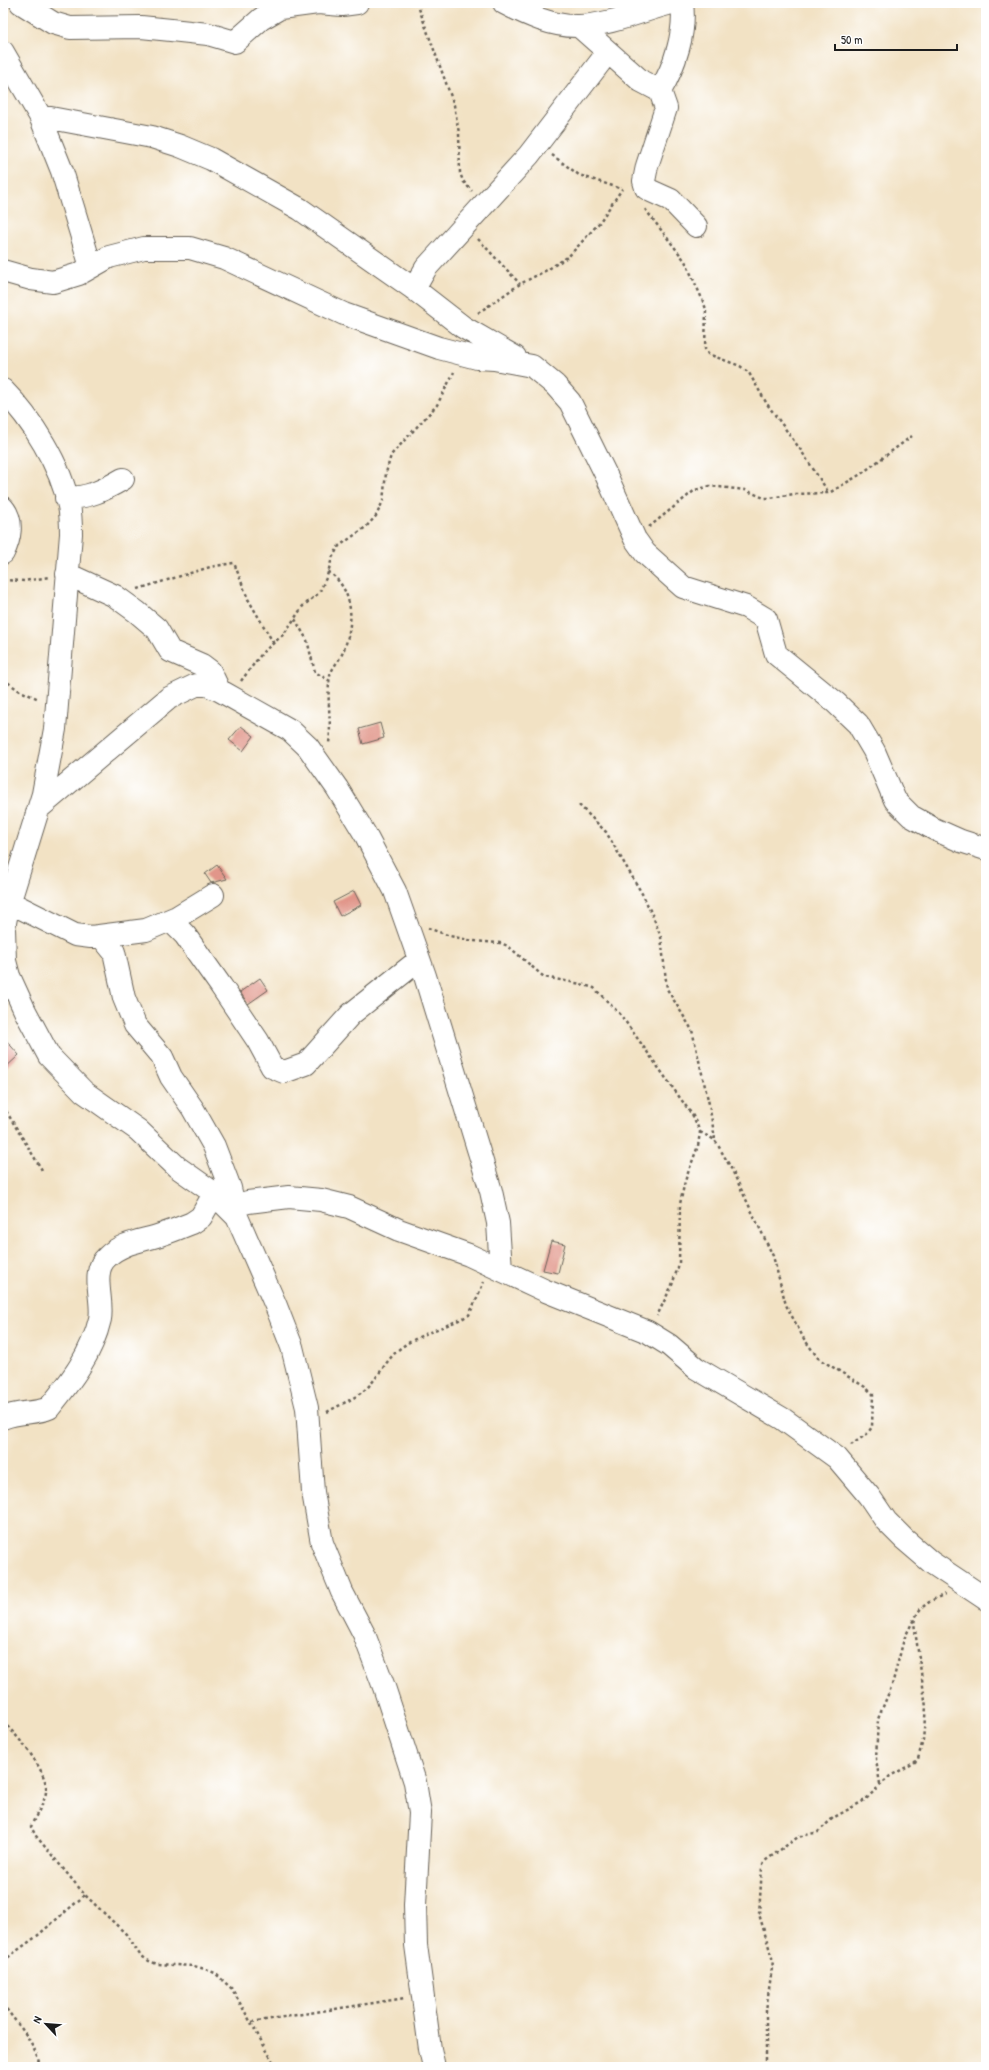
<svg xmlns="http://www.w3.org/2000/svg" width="989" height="2070" viewBox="0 0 989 2070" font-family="'Patrick Hand',sans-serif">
  <rect width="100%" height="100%" fill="#fff"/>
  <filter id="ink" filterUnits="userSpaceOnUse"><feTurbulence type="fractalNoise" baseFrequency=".025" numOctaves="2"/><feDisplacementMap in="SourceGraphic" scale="8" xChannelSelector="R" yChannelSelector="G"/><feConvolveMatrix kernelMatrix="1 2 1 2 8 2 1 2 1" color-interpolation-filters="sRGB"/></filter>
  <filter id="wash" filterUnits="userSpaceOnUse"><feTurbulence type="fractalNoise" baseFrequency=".012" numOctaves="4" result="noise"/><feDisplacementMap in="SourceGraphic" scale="16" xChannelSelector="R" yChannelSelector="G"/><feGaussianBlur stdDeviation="0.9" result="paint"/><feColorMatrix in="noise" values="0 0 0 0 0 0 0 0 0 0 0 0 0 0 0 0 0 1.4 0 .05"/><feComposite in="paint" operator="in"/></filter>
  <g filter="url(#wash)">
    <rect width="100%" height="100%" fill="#f2e2c4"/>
    <g id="blocks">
      <path fill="#e1968a" d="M380,723L384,738L363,744L359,729Z
        M241,726L254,736L243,751L229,740Z
        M217,865L227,879L211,883L205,874Z
        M354,891L361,905L340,916L333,902Z
        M260,978L268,990L248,1004L240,992Z
        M3,1037L19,1055L3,1070Z
        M551,1241L565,1244L558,1273L543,1270Z"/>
    </g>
  </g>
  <g filter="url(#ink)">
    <use href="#blocks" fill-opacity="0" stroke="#676157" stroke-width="1"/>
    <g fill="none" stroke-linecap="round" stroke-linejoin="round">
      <g stroke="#676157" stroke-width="24">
        <path id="minor" d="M21,3L53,23L70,28L141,27L171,30L208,34L235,42L261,19L280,8L318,3L342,5L357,3
          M504,3C527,15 553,27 579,26C610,25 641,11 671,3
          M579,26L641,81L660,91L666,108L647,166L644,181L646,188L651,191L671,200L696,226
          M3,52L40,116L62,171L91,267
          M660,91C675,66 686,32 682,3
          M40,116L152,137L180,146L211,159L300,209L414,289L463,327L515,357
          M3,271L31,279L53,282L79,274L109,257L144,248H190L224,258L344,314L439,348L477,358L494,359L532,366L555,385L570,402L607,477L635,539L645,553L683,587L746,607L766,619L776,654L836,703L858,724L874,751L895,800L911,816L934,829L961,841L986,849
          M414,289L426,268L529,155L608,52
          M3,390C32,419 61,466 69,506C71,515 71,525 71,534L55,729L43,794L8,907L4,928L5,961L9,976L25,1011L49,1056L84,1092L138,1130L177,1167L211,1191L237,1217L276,1306L292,1347L307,1408L313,1492L322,1543L342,1592L364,1634L384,1687L415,1782L420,1813L415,1905L416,1945L430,2049L434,2067
          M66,498C89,498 104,490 123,479
          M3,508C14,521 10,539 3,553
          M67,574L115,596L137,612L157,629L170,651L202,665L210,671L219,690
          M40,807L169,698L196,685H207L219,690L290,730L308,747L337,788L365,834L395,891L425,976L491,1191L498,1223L501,1270
          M9,902L75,935L91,937L146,930L177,917L213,895
          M170,920L185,935L221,986L258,1041L272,1067L284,1072L306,1064L351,1014L419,960
          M101,936L114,952L124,998L135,1025L162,1057L171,1077L193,1109L214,1146L230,1188L234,1206
          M229,1207L248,1202L289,1197L321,1200L349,1207L399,1230L469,1255L546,1291L648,1332L669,1345L696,1368L783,1419L837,1458L869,1496L886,1521L904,1539L932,1563L986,1599
          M3,1418C18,1411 35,1414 49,1408C71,1381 92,1354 100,1319C104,1300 90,1272 107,1257C122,1242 144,1241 163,1234C173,1231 182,1227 192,1223L201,1217L214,1194"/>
      </g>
      <path stroke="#676157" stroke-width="2.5" stroke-dasharray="3 3" stroke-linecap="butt" d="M417,3L454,105L459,133L460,173L463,181L472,191
        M552,155L579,175L622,189
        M645,209L685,261L700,294L706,309L705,349L708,354L740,366L749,373L767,404L800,449L829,493
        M478,239L520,284
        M478,313L520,284L547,270L569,256L599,223L622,189
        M649,527L695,490L710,486L745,490L764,498H770L794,494L829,493L861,474L912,436
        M328,571C354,590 355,622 343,652C340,660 332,667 330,676C326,698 332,721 329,743
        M3,580L24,581L50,577
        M138,589L210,567L234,563L248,599L274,644
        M295,619L307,640L315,672L330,681
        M3,679L20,691L39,699
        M241,681L263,652L284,634L303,606L319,593L327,576L332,558L339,546L366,527L376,516L383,501L386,473L391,455L437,405L454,372
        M579,805L606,832L644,897L654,919L661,937L667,989L692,1030L709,1104L715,1139
        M428,928L450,936L473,941L500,943L508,946L544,977L581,984L594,988L620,1014L693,1116L700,1132L698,1146L685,1181L680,1204L679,1264L672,1285L657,1316
        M3,1106L42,1170
        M700,1132L715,1140L731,1168L773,1256L786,1305L804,1339L818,1358L865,1387L873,1394L872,1427L867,1434L851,1445
        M327,1412C341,1404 357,1398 369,1386C381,1373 388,1357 402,1347C423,1332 447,1327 469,1315L484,1282
        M3,1722C17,1735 49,1772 46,1792C44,1805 35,1815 31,1827L36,1836L85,1895L126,1934L140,1955L149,1961L157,1964L194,1966L205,1969L215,1973L232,1989L276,2067
        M880,1784L876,1759L878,1719L892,1685L904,1639L914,1619
        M3,1961L37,1936L85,1895
        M3,2004C17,2025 35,2040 40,2067
        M252,2022L405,1998
        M766,2067V2010L773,1961L759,1914L762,1867L765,1861L798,1837L818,1832L833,1818L865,1800L890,1776L914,1763L918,1759L923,1740L926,1707L914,1623C917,1606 931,1601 945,1594"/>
      <use href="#minor" stroke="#fff" stroke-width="22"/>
    </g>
  </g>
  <rect width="989" height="2070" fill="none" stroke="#fff" stroke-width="16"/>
  <g transform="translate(46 2024) rotate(296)" stroke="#ffffff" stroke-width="3" paint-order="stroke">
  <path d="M0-3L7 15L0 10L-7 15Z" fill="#1c1c1c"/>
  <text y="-6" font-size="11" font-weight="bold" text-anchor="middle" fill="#1c1c1c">N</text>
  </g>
  <path d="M835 44v6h122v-6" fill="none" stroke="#1c1c1c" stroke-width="2"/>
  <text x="841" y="44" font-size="12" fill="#1c1c1c" stroke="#ffffff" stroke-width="3" paint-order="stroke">50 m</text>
</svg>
